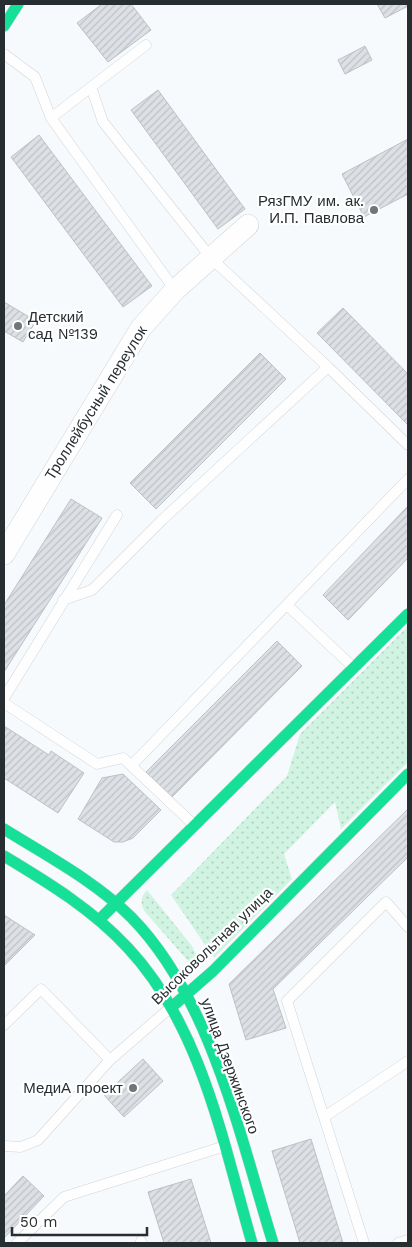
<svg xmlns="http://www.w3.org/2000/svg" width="412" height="1247" viewBox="0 0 412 1247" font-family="'Work Sans',sans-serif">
  <defs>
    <pattern id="grass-dots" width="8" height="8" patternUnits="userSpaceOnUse" patternTransform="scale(1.25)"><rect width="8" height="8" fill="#d1f3e2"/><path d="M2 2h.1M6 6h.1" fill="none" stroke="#b3d1c2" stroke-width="1.8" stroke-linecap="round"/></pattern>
    <pattern id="building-hatch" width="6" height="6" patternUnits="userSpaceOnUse" patternTransform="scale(1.25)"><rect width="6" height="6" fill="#dde1e5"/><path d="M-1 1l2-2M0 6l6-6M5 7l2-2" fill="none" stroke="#bec1c5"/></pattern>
  </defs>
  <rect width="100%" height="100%" fill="#f7fafc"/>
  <path fill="url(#grass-dots)" d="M408,626V762L341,829L335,802L284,854L292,879L214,958L171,895L287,776L300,734Z
    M147,890L192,946L201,964L188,961L145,912C140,903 140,898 147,890Z"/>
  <path fill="url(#building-hatch)" stroke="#bec1c4" d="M102,4H131L151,30L108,62L77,23Z
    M377,4H408V6L385,18Z
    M365,46L372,60L345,74L338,60Z
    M158,90L245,209L218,229L131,110Z
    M39,135L152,286L123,307L11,157Z
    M408,139V194L364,217L342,174Z
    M4,302L36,321L23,342L4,331Z
    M343,308L408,374V425L317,333Z
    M260,353L286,379L156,509L130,483Z
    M71,499L102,518L4,672V605Z
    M408,506V558L348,620L323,595Z
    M277,641L302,666L172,797L146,772Z
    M4,726L49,755L51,751L84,773L58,813L4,778Z
    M123,774L161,810L133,838L123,842H114L78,819L102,778Z
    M408,809V857L273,989L286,1028L246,1040L229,984Z
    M4,915L35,935L4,966Z
    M143,1059L163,1081L124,1117L104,1095Z
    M311,1139L343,1243H300L272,1151Z
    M23,1176L44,1196L4,1238V1196Z
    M191,1179L211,1243H164L148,1192Z"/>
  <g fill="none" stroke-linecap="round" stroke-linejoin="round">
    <g stroke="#d0d5d7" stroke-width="11">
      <path id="lane" d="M4,54L35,77L51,118L175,290
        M91,87L146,45
        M51,118L91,87L103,122L212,259L328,367
        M63,600L92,590L162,520L328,367L408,445
        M288,606L353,667
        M4,698L117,515
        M4,703L97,764L123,758L193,824
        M132,765L408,479
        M4,1025L41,989L110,1060
        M324,1117L408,1061
        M4,1146L21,1147L38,1140L110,1060L170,1008
        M141,1241L142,1243
        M17,1243L64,1197L222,1147
        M364,1243L287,1001L386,902L408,927
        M398,1243L408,1240"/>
    </g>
    <g stroke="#d0d5d7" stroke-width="22">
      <path id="street" d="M4,554L141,328L175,290L248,225"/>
    </g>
    <g stroke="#d0d5d7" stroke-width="12">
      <path id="fast" d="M4,26L18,4
        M4,829C47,856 95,881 131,917C211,998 240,1137 273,1243
        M4,856C49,883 93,910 128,948C202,1027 223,1143 252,1243
        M102,917L408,614
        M174,1005L213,971L408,774"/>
    </g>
    <use href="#lane" stroke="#fefeff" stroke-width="10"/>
    <use href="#street" stroke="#fefeff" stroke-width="21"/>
    <use href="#fast" stroke="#16e098" stroke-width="11"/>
  </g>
  <g fill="#707578" stroke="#fff" stroke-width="2">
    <circle cx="374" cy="210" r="5"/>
    <circle cx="18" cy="326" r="5"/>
    <circle cx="133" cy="1088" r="5"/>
  </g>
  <g text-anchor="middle" stroke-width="4.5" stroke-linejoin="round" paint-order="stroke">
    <g font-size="15" fill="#272e31" stroke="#fff" text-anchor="end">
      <text x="364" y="206">РязГМУ им. ак.<tspan x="364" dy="17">И.П. Павлова</tspan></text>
      <text x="28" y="322" text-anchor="start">Детский<tspan x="28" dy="17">сад №139</tspan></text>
      <text x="123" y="1093">МедиА проект</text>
    </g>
    <g font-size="15" fill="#272e31" stroke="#fff">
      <text transform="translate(96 403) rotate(-58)" y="5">Троллейбусный переулок</text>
      <text transform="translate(212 946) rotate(-44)" y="5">Высоковольтная улица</text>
      <text transform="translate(230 1066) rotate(70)" y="5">улица Дзержинского</text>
    </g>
  </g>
  <rect width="412" height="1247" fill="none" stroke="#272e31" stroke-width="10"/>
  <path d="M12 1227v8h135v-8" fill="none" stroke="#272e31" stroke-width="2.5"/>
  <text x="20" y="1227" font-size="15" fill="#272e31" stroke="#ffffff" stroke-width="4" paint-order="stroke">50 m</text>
</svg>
